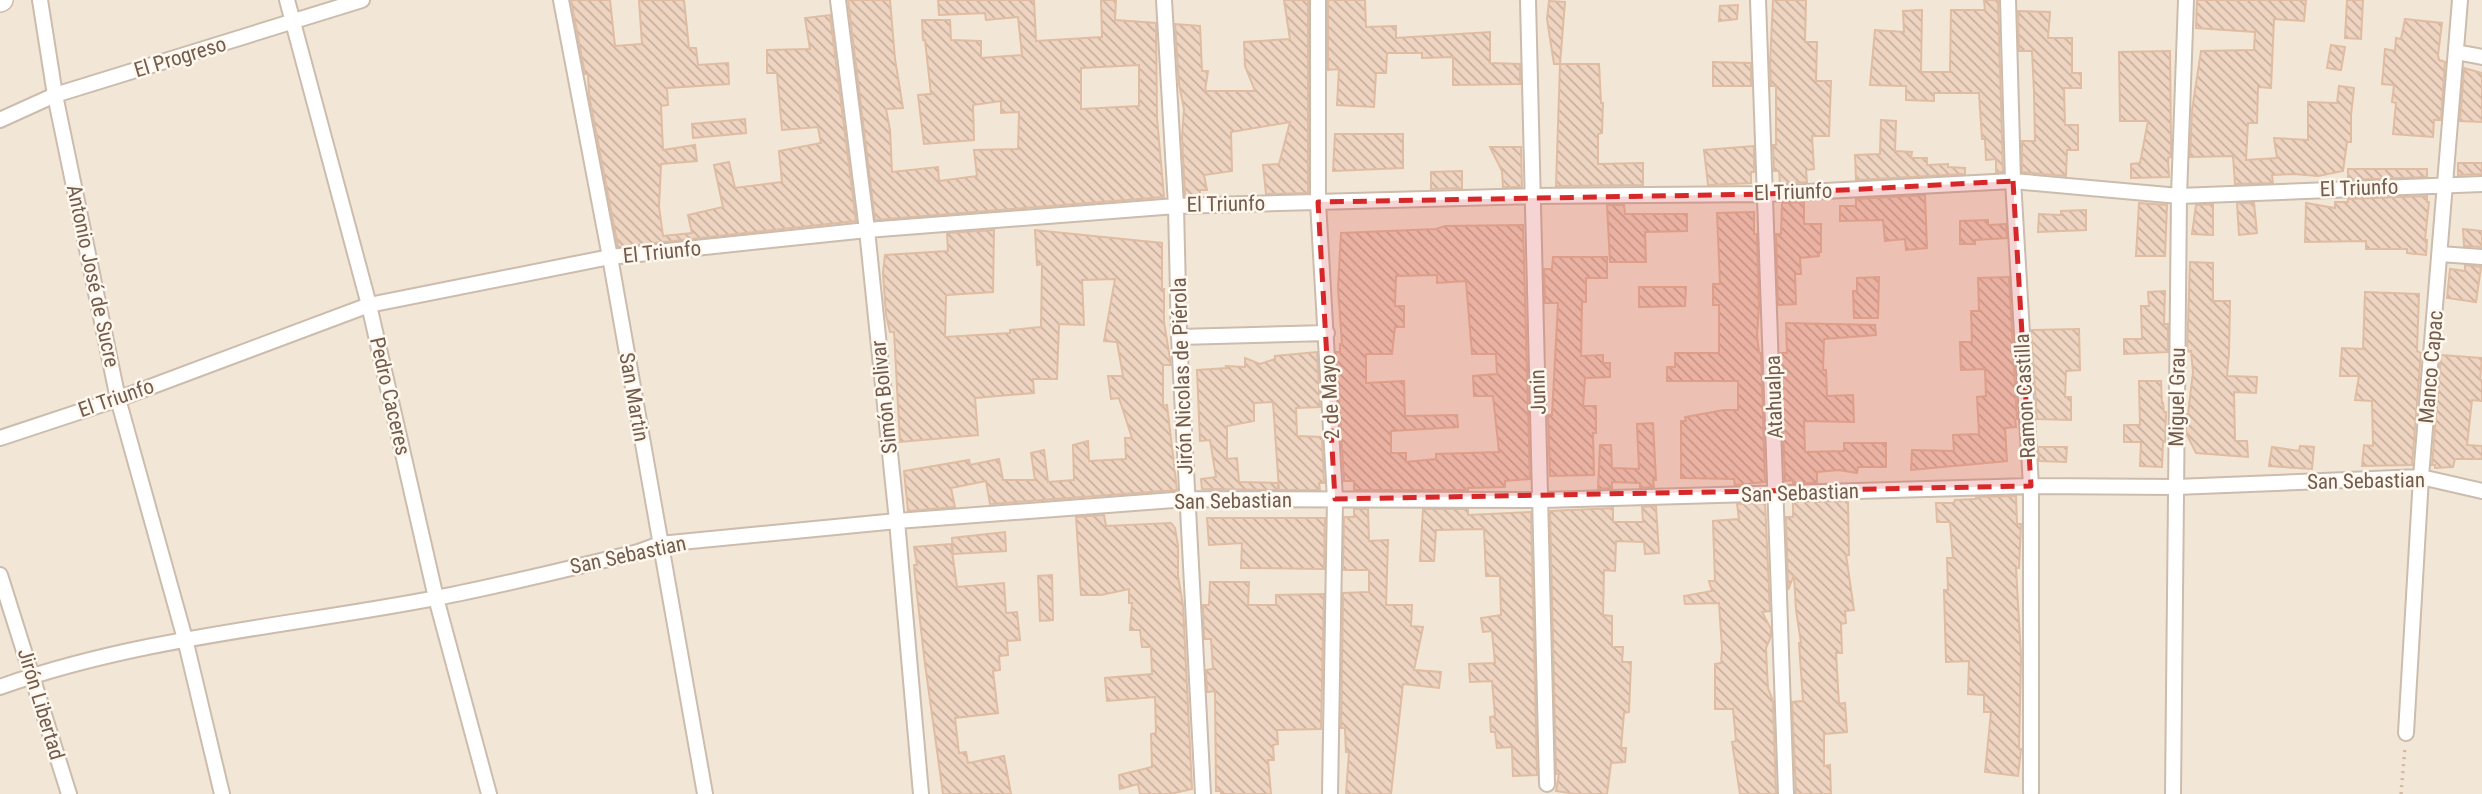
<svg xmlns="http://www.w3.org/2000/svg" width="2482" height="794" viewBox="0 0 2482 794" font-family="'Roboto Condensed',sans-serif">
  <defs>
    <pattern id="building-back-hatch" width="6" height="6" patternUnits="userSpaceOnUse" patternTransform="scale(1.75)"><rect width="6" height="6" fill="#efd5c1"/><path d="M-1 5l2 2M0 0l6 6M5-1l2 2" fill="none" stroke="#c6b09f"/></pattern>
  </defs>
  <rect width="100%" height="100%" fill="#fbf4e7"/>
  <path fill="#f2e6d6" d="M0,0H2482V794H0Z"/>
  <path fill="url(#building-back-hatch)" stroke="#e0bca2" stroke-width="2" fill-rule="evenodd" d="M571,0H610L615,46L642,44L639,0H684L689,48H696L698,65L728,63L729,84L667,88L668,105L661,106L663,150L695,145L697,161L661,164L659,207L663,236L692,233L688,215L723,207L714,165L729,162L735,188L782,182L779,151L821,143L818,127L782,130L777,73H767V50L810,49L805,18L830,15L856,221L618,247L589,95L588,74H585Z
    M848,0H890L895,59L903,108L886,109L890,130L892,172L938,167L939,181L977,176L974,150L1018,149L1019,112L1001,113V101L973,105L974,140L924,144L918,95L931,94L925,40H923L922,20H950L951,40L981,41V58L1022,55L1018,17L986,20L985,13L939,15L938,0H1034L1036,41L1102,37L1101,0H1116L1115,20L1156,23L1157,118L1164,197L875,220ZM1139,65V106L1081,109V68Z
    M1284,0H1308V193L1266,194L1263,165L1279,164L1290,122L1231,132L1232,171L1204,175L1207,190H1200V196H1185L1182,137L1184,109L1179,84L1175,24L1200,26L1202,71H1208L1205,91H1255L1245,66L1244,42L1290,39Z
    M1328,0H1365L1366,27L1396,26V38L1490,32V63L1520,64V84L1453,85V57L1422,58V53H1387L1386,73H1376L1374,107L1337,105L1339,69L1328,70Z
    M1773,0H1806L1805,42H1817L1816,81H1831L1829,136H1812L1814,169L1806,170L1807,182L1780,184L1779,171H1774L1773,145H1776V86H1771L1770,63Z
    M1984,0H1998L2003,172H1996V159L1986,160L1985,139H1982L1979,93H1934V101L1906,100V86L1870,85L1875,30L1904,32L1903,11L1922,10L1921,72H1950L1951,10H1985Z
    M2197,0H2306L2304,21L2274,19L2271,88L2258,87L2257,123H2248L2246,160L2277,158L2274,138L2308,140V102L2337,103L2339,86L2354,88L2351,115V142H2347L2343,171L2318,176L2294,174L2272,175L2273,183L2235,184L2233,156L2190,157L2192,110L2201,51L2254,50L2255,32L2196,28Z
    M2347,0H2363L2361,39L2345,38Z
    M1549,1L1565,2L1560,64H1554L1547,19Z
    M1738,5L1737,19L1719,21L1720,6Z
    M2018,11L2050,12L2048,38H2072V73H2081V88H2064L2065,125H2078V150H2067L2066,176L2022,172V141H2035L2034,92L2032,51H2019Z
    M2405,19L2442,23L2438,55L2439,60L2445,62L2441,120H2434L2433,137L2393,134L2396,103L2392,102L2394,85L2382,84L2385,49L2395,51L2396,38L2401,39Z
    M2331,45L2345,47L2341,70L2327,68Z
    M2170,51L2171,143V157L2168,158L2169,177L2131,178V164L2140,163L2148,121H2120L2119,52Z
    M1713,62L1751,63V86H1713Z
    M1560,64H1599L1601,103H1603L1602,133L1598,134V164L1643,163V185L1556,186Z
    M2464,68L2482,73V122L2460,121Z
    M745,119L746,133L693,138L692,124Z
    M1881,120L1896,121L1895,151L1912,152L1911,158H1927V165L1948,164V167L1965,168V174L1856,180L1855,155L1880,154Z
    M1335,134H1403V168L1333,171Z
    M1754,146V172H1751V183L1708,185L1704,150Z
    M1490,147H1521L1522,187H1503L1502,171Z
    M2458,163H2482V174L2458,175Z
    M2348,169H2427V177L2348,180Z
    M1462,171V188L1431,189V172Z
    M1925,195L1927,248L1906,250L1905,239L1885,241L1883,220L1840,221V206H1856V199Z
    M2427,196V202H2429L2425,240H2427L2426,255L2407,253V249H2366V241L2305,242L2306,203L2335,208V202H2348V199Z
    M1804,202V224H1821V252H1819V256L1800,258L1801,274H1795L1796,304L1778,305L1776,234H1781L1782,203Z
    M2139,203L2167,205L2165,256H2136Z
    M2237,203H2254L2257,233L2239,235Z
    M2213,204V235L2192,234L2196,205Z
    M1607,205H1624L1625,214H1687V231L1645,232L1646,262H1610Z
    M2086,210V230L2038,232L2039,214L2061,215V211Z
    M1754,212V234H1757L1759,307L1757,335L1759,353H1761L1765,482L1735,485L1734,479L1681,478V421H1686L1685,417L1724,410H1738V381H1667V367H1675V353H1719V305H1713V284H1720L1717,213Z
    M1988,220V225L2006,224L2007,238L1975,240V244H1960V221Z
    M1523,225L1530,479L1505,481V487L1468,488V490H1354V481H1344L1336,352H1340V344H1342L1338,288L1341,233L1436,229L1445,226ZM1437,275V283L1466,281L1472,354H1496L1497,374L1473,376L1474,396H1493L1499,452L1436,454V459L1406,462V453H1391V431L1458,427L1457,415L1405,416L1404,381L1366,383V354H1392L1395,327H1404V306H1395L1396,276Z
    M2463,229L2482,231V247L2464,246Z
    M994,230L993,292L946,295L945,337L1010,333V330L1041,327L1042,264L1037,265L1035,230L1162,243V289H1164V322L1171,365H1163V406L1167,405L1177,490L990,504L986,481L951,488L955,507L908,511L904,471L969,460L970,465L999,459L1003,480H1035L1031,453L1044,450L1048,482L1074,480L1073,445L1088,441L1089,461L1126,459L1125,438H1132L1119,398L1111,399L1108,376H1123L1117,342L1104,341L1115,279L1082,280L1084,325L1059,324L1057,379H1033L1034,393L975,398L978,435L900,442L894,332H890L886,315L883,273L885,255L948,251L947,233Z
    M1553,257H1607V278H1586V302H1582L1581,356L1603,355V363H1610V377L1585,378L1583,406H1596V433H1593L1594,475L1550,476L1548,415H1552L1558,303H1545L1544,269H1552Z
    M2190,262L2213,263V301H2230L2229,353L2227,376L2257,377L2256,393L2234,392L2235,441H2247L2248,457L2196,453L2186,433V414H2188L2193,372L2191,351L2187,352Z
    M2465,265L2481,267L2476,302L2447,298L2450,269L2465,271Z
    M1879,277L1878,318H1854L1853,291H1857V278Z
    M2009,277L2017,419H2015L2016,427L2005,428L2007,461L1911,470L1912,450L1954,451L1953,435L1979,434L1977,397L1986,396L1985,369L1961,370L1960,342H1972L1971,311H1979L1978,278Z
    M1639,287H1686L1685,306L1639,307Z
    M2165,291L2164,324H2168V352L2124,354V339H2142L2141,306H2149L2148,292Z
    M2365,292L2419,294L2417,351L2421,353L2412,465L2362,466L2364,445L2373,446L2372,401L2355,400L2359,376H2340L2342,348L2363,349Z
    M1786,323L1875,325L1876,335L1824,339L1823,370H1826L1827,396L1853,395L1854,422L1804,421L1805,452L1844,451V443H1886V467H1858L1857,473L1839,470L1817,472V483H1793V480L1785,481L1780,353H1787Z
    M2079,329L2080,370L2066,371L2065,397H2071V420L2037,419L2031,330Z
    M1317,352L1320,407L1296,408L1297,436L1322,437L1324,483H1319L1320,490H1279L1273,402L1254,403V421L1227,426V459L1237,458L1239,482L1278,483V490L1202,489L1201,479L1216,477L1210,440L1200,441L1197,370L1227,368L1226,366L1245,367V358L1260,364L1275,359V356Z
    M2441,355L2482,358L2480,380H2482V401L2472,400L2467,445L2482,446V459H2455L2453,467L2435,468V465H2432Z
    M2139,381H2161L2162,403H2163L2164,412H2166L2165,442H2163L2162,467L2140,466L2141,442H2124V425H2140Z
    M1653,423L1656,480H1653L1654,487L1640,488V483L1612,482V488L1598,489L1600,445H1611L1612,468L1639,469L1637,424Z
    M2300,446L2314,447L2312,469L2269,466L2272,447L2299,451Z
    M2038,447H2067L2066,462L2039,461Z
    M2016,496L2017,524H2021L2019,568H2016L2021,657L2019,749H2021L2018,776L1985,772L1991,712H1984V695L1968,694L1969,661L1946,662L1944,590H1948L1947,558H1953L1950,522H1937L1936,503H1954L1955,500L1976,499V497Z
    M1848,501L1849,555H1846L1854,610L1845,611L1846,623L1841,624L1842,653H1836L1839,704L1845,703L1847,732L1824,734V766L1830,765L1831,794H1796L1792,702L1803,701L1799,643H1801L1796,610L1794,575L1788,590L1786,517H1793V502Z
    M1765,503L1770,611L1762,612L1771,629V636L1766,648L1767,671L1768,688L1773,701L1776,794H1740L1732,742L1736,741L1733,709H1715V664L1721,663L1722,649L1719,603L1685,604L1684,596L1712,591L1709,581H1715L1713,521L1739,519L1737,504Z
    M1656,506L1659,553L1645,554L1644,542L1616,541L1615,571L1604,570L1603,615L1612,616V647H1623L1622,662H1631L1629,712L1624,713L1621,748H1626L1625,762L1611,763L1607,794H1575L1556,791L1559,774H1556L1550,511L1613,508V522H1643L1642,507Z
    M1354,509H1368L1369,541L1388,540L1386,605H1412L1411,626L1423,627L1414,670L1441,672L1439,688L1403,684L1391,794H1346L1349,752H1346L1345,728H1341L1343,593L1369,592V570H1343L1344,517H1354Z
    M1423,509H1468V515L1531,512L1537,775L1513,776L1512,747L1497,748L1495,732H1491L1490,717L1495,716L1492,681L1470,682L1469,664L1495,663L1492,631L1483,632L1481,618L1501,615L1500,576H1486L1484,529L1436,530L1434,561H1420Z
    M1104,515L1106,526L1171,523L1175,528L1178,546V576L1183,605L1192,789L1170,794H1140L1138,784L1120,789L1119,775L1152,767L1151,734L1156,733L1155,697L1107,701L1105,678L1152,674L1151,647H1142L1140,630H1130L1132,603H1129V589L1101,595H1081L1076,517Z
    M1207,518H1325L1324,569L1241,568L1242,543L1209,545Z
    M1005,532L1006,551L953,554L952,538Z
    M951,544L957,587L1004,583L1006,613L1017,612L1020,640L1007,641L1008,655L999,656L1000,670L993,671L998,713L955,718L959,753L966,752L968,763L1004,756L1011,794H943L925,664L915,577L914,565H917L914,547Z
    M1052,575L1053,620L1040,621L1038,576Z
    M1210,582H1249L1248,605H1276V595L1324,594L1321,729L1277,730L1278,744L1273,745L1274,760H1268L1271,794H1221V791H1216L1215,691L1207,692L1206,670L1213,669L1211,639H1204L1203,605H1209Z"/>
  <g fill="none" stroke-linecap="round" stroke-linejoin="round">
    <g stroke="#ccbcae" stroke-width="18">
      <path id="minor" d="M40,0L55,95L118,399L185,639L222,794
        M287,0L369,305L436,598L489,794
        M561,0L610,257L705,794
        M838,0L867,230L897,521L921,794
        M1164,0L1176,206L1179,337L1203,794
        M1318,0V202L1335,499L1330,794
        M1528,0C1532,261 1543,523 1547,784
        M1758,0L1786,794
        M2008,0L2013,181L2031,486V792
        M2456,52L2482,57
        M0,120L55,95L362,0
        M2440,254L2482,257
        M1179,337L1327,333
        M0,438L118,399L369,305L610,257L867,230L1176,206L1531,196L1767,194L2013,181L2179,196L2482,184
        M0,575L69,794
        M0,687C140,637 291,626 436,598C504,585 571,568 638,552L660,544L897,521L1187,499L1542,500L2031,486L2176,487L2421,477L2482,491
        M2406,733L2421,477L2460,0
        M2173,794L2179,196L2186,0"/>
    </g>
    <g stroke="#cfbdac" stroke-width="24">
      <path id="secondary" d="M0,1L2,0"/>
    </g>
    <path stroke="#d4b8a4" stroke-width="3.5" stroke-dasharray="2 5" stroke-linecap="butt" d="M2401,794L2405,747"/>
    <use href="#minor" stroke="#fff" stroke-width="14"/>
    <use href="#secondary" stroke="#fff" stroke-width="21"/>
  </g>
  <path fill="#d62828" fill-opacity="0.2" stroke="#d62828" stroke-width="5" stroke-dasharray="14 9" stroke-linejoin="round" d="M2013,181L2031,486L1335,499L1318,202L1767,194Z"/>
  <g text-anchor="middle" stroke-width="5" stroke-linejoin="round" paint-order="stroke">
    <g font-size="21" fill="#735c4d" stroke="#fef8ee">
      <text transform="translate(180 57) rotate(-17)" y="7">El Progreso</text>
      <text transform="translate(2359 188) rotate(-2)" y="7">El Triunfo</text>
      <text transform="translate(1793 192) rotate(-2)" y="7">El Triunfo</text>
      <text transform="translate(1226 204) rotate(-1)" y="7">El Triunfo</text>
      <text transform="translate(662 252) rotate(-6)" y="7">El Triunfo</text>
      <text transform="translate(93 276) rotate(78)" y="7">Antonio José de Sucre</text>
      <text transform="translate(2431 367) rotate(-85)" y="7">Manco Capac</text>
      <text transform="translate(1182 376) rotate(-92)" y="7">Jirón Nicolas de Piérola</text>
      <text transform="translate(1538 392) rotate(-92)" y="7">Junin</text>
      <text transform="translate(390 396) rotate(77)" y="7">Pedro Caceres</text>
      <text transform="translate(2025 396) rotate(-93)" y="7">Ramon Castilla</text>
      <text transform="translate(634 397) rotate(80)" y="7">San Martin</text>
      <text transform="translate(884 397) rotate(-96)" y="7">Simón Bolivar</text>
      <text transform="translate(1330 397) rotate(-93)" y="7">2 de Mayo</text>
      <text transform="translate(1774 397) rotate(-92)" y="7">Atahualpa</text>
      <text transform="translate(2177 397) rotate(-89)" y="7">Miguel Grau</text>
      <text transform="translate(116 398) rotate(-19)" y="7">El Triunfo</text>
      <text transform="translate(2366 481) rotate(-1)" y="7">San Sebastian</text>
      <text transform="translate(1800 493) rotate(-2)" y="7">San Sebastian</text>
      <text transform="translate(1233 501) rotate(-1)" y="7">San Sebastian</text>
      <text transform="translate(628 555) rotate(-12)" y="7">San Sebastian</text>
      <text transform="translate(41 704) rotate(73)" y="7">Jirón Libertad</text>
    </g>
  </g>
</svg>
